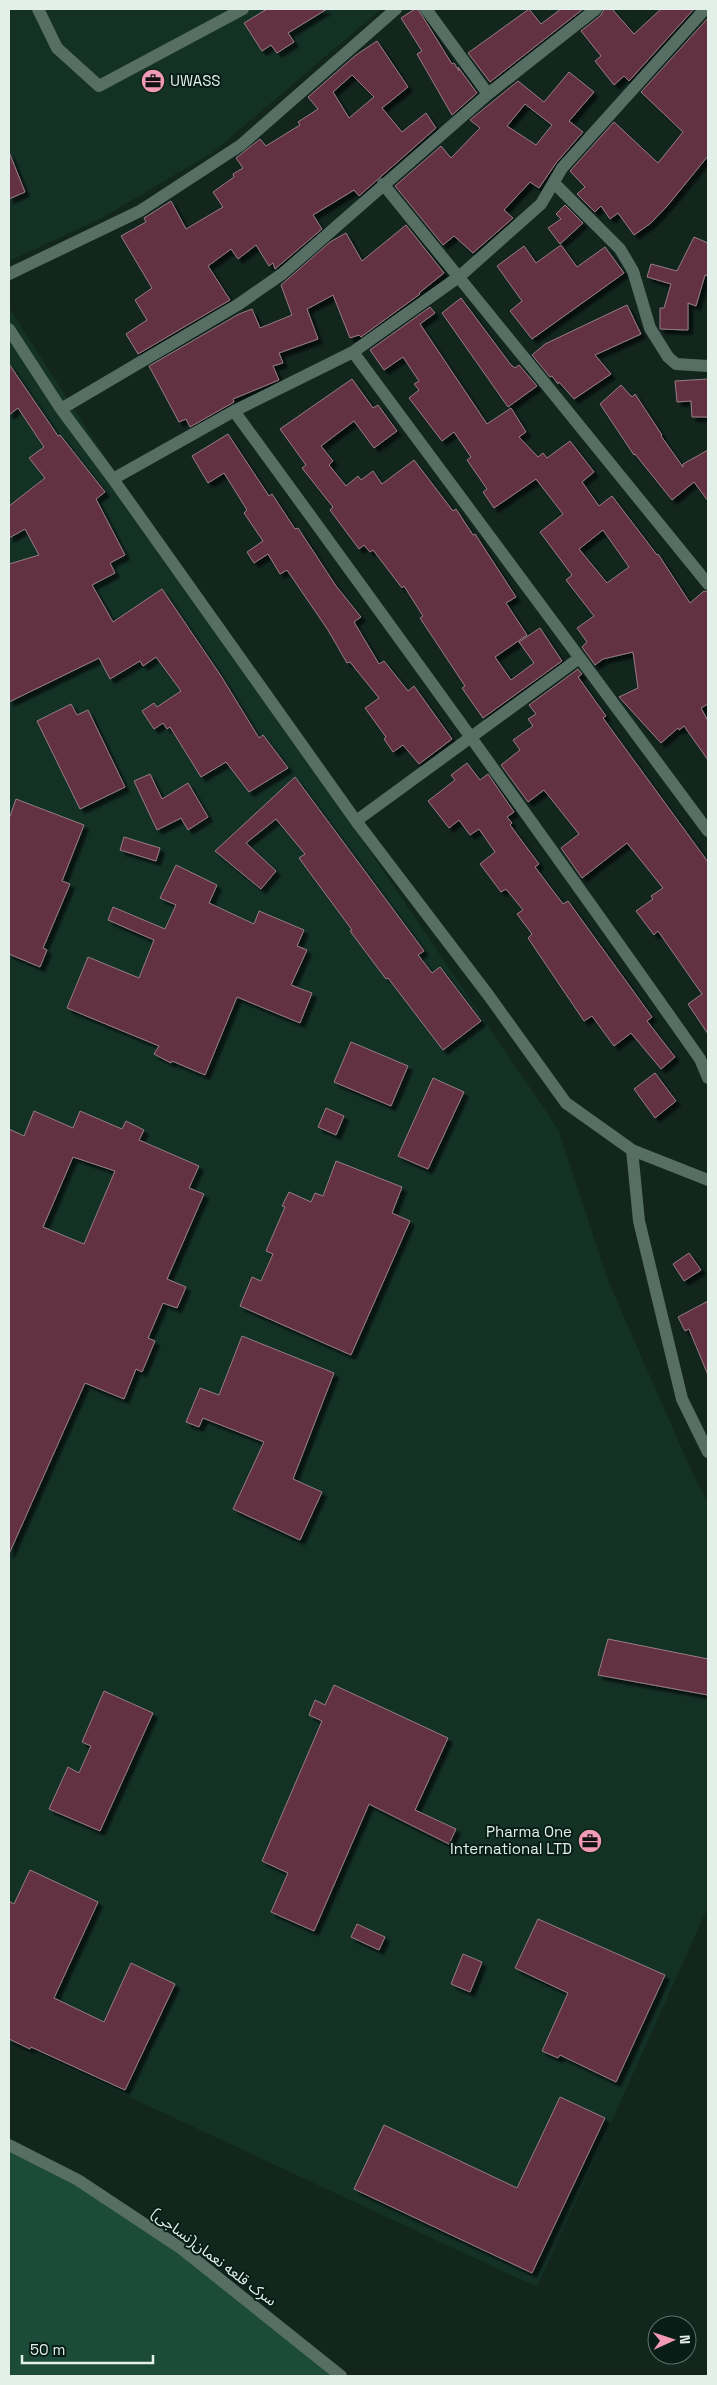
<svg xmlns="http://www.w3.org/2000/svg" width="717" height="2385" viewBox="0 0 717 2385" font-family="'Space Grotesk','Noto Sans Arabic',sans-serif">
  <defs>
    <filter id="shadow"><feDropShadow dx="4.5" dy="4.5" stdDeviation="1" flood-color="#0009"/></filter>
  </defs>
  <rect width="100%" height="100%" fill="#12261e"/>
  <path fill="#143126" d="M9,9H381L212,153L100,219L9,261Z
    M9,308L163,546L558,1129L608,1281L693,1474L708,1502V1907L537,2287L9,2041Z"/>
  <path fill="#1d4b3a" d="M9,2145L182,2249L341,2376H9Z"/>
  <path fill="#633142" stroke="#957d83" fill-rule="evenodd" filter="url(#shadow)" d="M267,9H327L288,33L294,42L277,53L271,45L262,51L244,23Z
    M415,9H418L452,64L454,63L459,71L458,67L477,93L452,115L417,54L422,51L401,18Z
    M529,9L541,24L561,9H583L490,82L468,53Z
    M604,9H612L634,34L661,9H694L629,81L624,76L614,85L595,61L601,56L581,31L601,15Z
    M708,18V156L668,205L651,223L634,235L618,213L610,219L601,206L595,212L577,194L585,187L570,171L614,122L658,163L683,132L641,92Z
    M377,41L408,87L382,108L402,132L426,113L436,128L359,196L354,190L313,215L322,229L275,269L273,263L269,266L256,245L238,259L231,249L208,266L230,300L138,354L126,334L147,320L135,300L152,288L121,236L146,222L144,218L171,201L186,229L223,207L213,192L234,177L233,174L243,168L236,158L260,139L266,146L300,125L298,122L318,109L308,97L356,55ZM352,75L374,97L349,118L333,92Z
    M569,72L594,92L569,121L583,132L556,163L539,188L530,182L504,210L513,218L473,253L454,236L443,245L395,186L441,146L451,158L480,128L470,120L518,81L544,102ZM525,104L552,125L536,145L507,126Z
    M9,152L25,192L9,199Z
    M565,205L583,223L560,244L548,228L561,219L556,214Z
    M406,225L444,273L419,293L420,294L361,337L359,335L350,338L333,295L307,309L318,339L279,353L283,363L273,366L279,380L233,399L234,402L190,427L186,419L179,422L149,366L239,314L252,309L260,328L292,315L281,285L330,242L346,233L362,261Z
    M694,237L708,243V276L705,275L696,306L688,303V330L660,329V308H664L671,284L647,277L651,264L677,271Z
    M561,245L577,267L605,247L624,273L532,339L510,311L522,301L497,266L524,246L536,263Z
    M461,298L511,365L515,368L519,365L537,386L508,407L442,313Z
    M627,305L641,334L595,355L611,374L574,399L559,382L558,384L552,376L550,377L532,355L545,344Z
    M430,307L435,313L420,324L487,424L511,408L526,432L519,437L538,457L543,453L547,458L570,441L594,472L582,482L599,506L612,496L657,555L658,554L690,603L704,591L708,592V704L701,708L708,721V760L684,726L679,730L678,728L661,743L619,697L638,688L633,652L603,659L595,665L582,647L587,642L577,628L594,616L566,580L572,575L540,532L563,514L536,479L494,508L483,492L487,489L467,460L471,457L454,432L442,441L409,398L419,390L414,384L419,381L403,357L384,370L370,350ZM603,530L629,567L607,583L579,549Z
    M9,364L58,436L60,435L105,492L96,499L125,555L110,563L115,573L92,585L113,622L162,589L221,676L259,738L263,735L288,768L249,792L226,762L201,777L170,727L167,729L163,723L154,729L142,711L154,703L157,707L181,691L156,657L143,666L140,661L110,679L99,658L9,702V564L39,555L25,529L9,538V506L45,478L29,458L44,447L18,408L9,415Z
    M352,379L373,408L378,405L397,431L374,448L354,421L321,446L333,461L329,465L346,486L358,476L361,480L373,471L382,484L414,460L453,511L456,509L473,535L475,534L516,597L506,603L527,635L495,657L511,680L534,663L519,642L540,628L562,661L483,718L462,688L465,686L420,618L423,616L404,586L402,588L373,550L370,552L364,545L359,549L330,510L333,507L302,468L306,465L280,429Z
    M708,379V417H692L691,401L677,402L675,381Z
    M621,385L632,397L635,394L662,435L661,436L683,467V464L708,450V501L694,482L672,500L635,454L634,455L600,404Z
    M228,434L269,496L272,494L295,529L298,528L336,586L361,617L354,622L379,664L384,661L408,691L414,686L452,739L419,764L403,745L393,752L384,739L386,737L365,708L379,698L350,662L347,663L328,630L287,570L280,574L268,554L254,563L247,552L263,541L244,513L247,510L224,473L208,483L192,456Z
    M578,669L582,674L578,677L606,716L603,718L708,862V1034L688,1004L702,994L658,931L654,935L636,911L653,899L651,896L663,888L627,843L582,878L561,848L579,834L544,790L528,802L501,765L520,750L513,740L533,726L528,719L536,714L529,705Z
    M71,704L77,715L88,710L125,787L80,809L37,721Z
    M467,763L480,780L488,774L514,812L507,817L512,823L510,825L539,864L535,867L563,904L568,901L652,1017L647,1021L675,1057L661,1069L631,1033L614,1046L592,1016L584,1021L528,938L532,934L517,914L523,910L506,889L501,892L480,864L495,852L479,829L470,835L459,820L449,828L428,801L455,780L451,775Z
    M150,774L162,799L188,783L208,817L188,830L181,818L157,830L134,781Z
    M295,777L424,951L418,955L432,973L440,967L481,1021L443,1050L388,978L386,979L350,931L352,930L299,858L305,854L276,819L246,843L276,871L261,889L215,851Z
    M16,799L84,825L62,881L70,884L43,948L47,950L40,967L9,954V819Z
    M124,837L160,848L156,861L120,850Z
    M176,865L217,885L209,903L254,924L259,911L304,930L297,946L307,950L291,985L312,993L300,1023L237,997L205,1075L172,1061L171,1063L154,1054L159,1046L67,1008L88,957L139,978L154,940L108,920L113,907L165,929L176,905L160,898Z
    M351,1042L408,1066L391,1106L334,1082Z
    M655,1073L676,1101L655,1118L634,1089Z
    M433,1078L464,1092L428,1169L398,1156Z
    M326,1108L344,1116L336,1135L318,1127Z
    M34,1111L73,1128L80,1111L122,1129L126,1121L144,1130L139,1140L199,1166L189,1188L204,1194L167,1279L186,1287L177,1308L163,1303L148,1338L155,1341L142,1372L136,1369L124,1399L85,1383L9,1554V1129L24,1136ZM73,1157L115,1171L84,1244L43,1227Z
    M336,1161L402,1187L392,1213L410,1221L351,1355L240,1306L252,1277L261,1281L273,1254L266,1251L285,1207L282,1206L289,1192L311,1202L315,1193L323,1196Z
    M689,1253L701,1270L684,1281L673,1264Z
    M708,1301V1375L689,1329L685,1331L678,1317Z
    M242,1336L334,1373L293,1479L322,1492L300,1540L233,1509L264,1442L203,1418L199,1427L186,1422L200,1388L219,1395Z
    M608,1639L708,1659V1695L598,1675Z
    M334,1685L448,1738L415,1810L456,1829L449,1844L369,1804L314,1931L271,1912L288,1873L262,1861L322,1721L309,1715L315,1700L325,1705Z
    M104,1691L153,1713L100,1831L49,1809L68,1767L79,1773L91,1746L82,1742Z
    M30,1870L98,1902L54,1998L104,2022L131,1963L175,1984L125,2090L31,2047L30,2049L9,2039V1901L14,1904Z
    M538,1919L665,1975L616,2082L560,2055L558,2058L542,2051L568,1993L515,1968Z
    M357,1924L385,1937L379,1950L351,1937Z
    M463,1954L482,1962L470,1992L451,1984Z
    M560,2097L605,2118L532,2273L354,2189L384,2125L517,2188Z"/>
  <g fill="none" stroke-linecap="round" stroke-linejoin="round">
    <path stroke="#566e64" stroke-width="12" d="M38,9L57,48L99,86L243,9
      M426,9L488,94
      M554,183L620,249L633,271L650,328L668,357L676,364L708,366
      M383,184L708,584
      M9,274L140,211L241,145L396,9
      M9,329L61,409L113,479L356,821L489,996L566,1103L632,1150L708,1180
      M353,352L708,831
      M61,409L239,304L282,274L488,94L596,9
      M234,411C391,626 547,841 700,1059L708,1078
      M113,479L234,411L353,352L460,276L541,204L562,168L705,9
      M356,821L578,659
      M632,1150L639,1221L682,1399L708,1452"/>
    <path stroke="#566e64" stroke-width="12" d="M9,2145L78,2180L182,2249L341,2376"/>
  </g>
  <defs>
    <g id="office-disc" transform="scale(1.25)"><circle r="9.5" fill="#f09ab5" stroke="#081d15"/><path d="M-6-3h4V-5.5h4V-3h4V5H-6ZM-1-4.5V-3h2v-1.5ZM-6 0V1H6V0Z" fill="#111"/></g>
  </defs>
  <g fill-rule="evenodd">
    <use href="#office-disc" x="153" y="81"/>
    <use href="#office-disc" x="590" y="1841"/>
  </g>
  <g text-anchor="middle" stroke-width="4" stroke-linejoin="round" paint-order="stroke">
    <g font-size="15" fill="#e3f0ea" stroke="#081d15" text-anchor="start">
      <text x="170" y="86">UWASS</text>
      <text x="572" y="1837" text-anchor="end">Pharma One<tspan x="572" dy="17">International LTD</tspan></text>
    </g>
    <g font-size="15" fill="#e3f0ea" stroke="#081d15">
      <text transform="translate(214 2257) rotate(37)" y="5">سرک قلعه نعمان(نساجی)</text>
    </g>
  </g>
  <rect width="717" height="2385" fill="none" stroke="#e3f0ea" stroke-width="20"/>
  <g transform="translate(672 2340) rotate(87)"><circle r="24" fill="#081d15" stroke="#60716a"/>
  <path d="M0-4L9 19L0 12L-9 19Z" fill="#f09ab5"/>
  <text y="-8" font-size="14" font-weight="bold" text-anchor="middle" fill="#e3f0ea">N</text>
  </g>
  <path d="M22 2355v8h131v-8" fill="none" stroke="#e3f0ea" stroke-width="2.5"/>
  <text x="30" y="2355" font-size="15" fill="#e3f0ea" stroke="#081d15" stroke-width="4" paint-order="stroke">50 m</text>
</svg>
